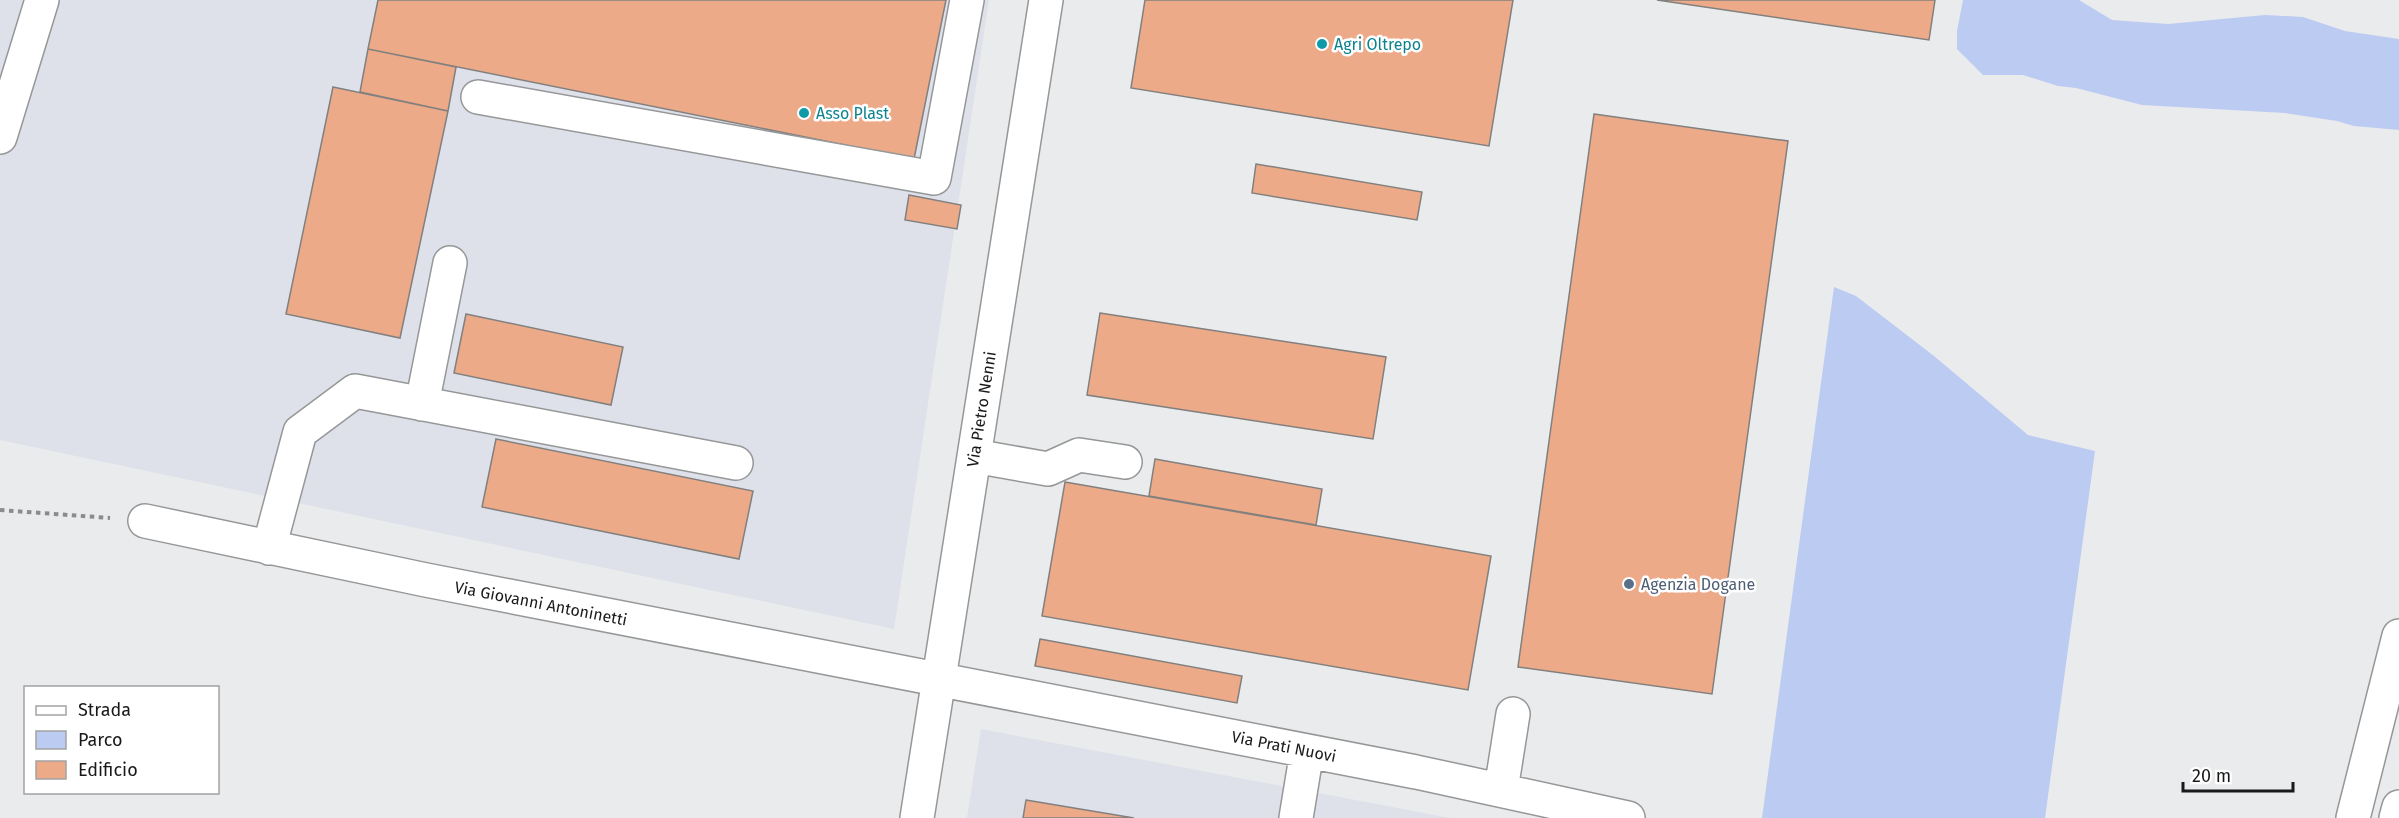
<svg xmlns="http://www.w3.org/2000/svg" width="2399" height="818" viewBox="0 0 2399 818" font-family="'Fira Sans',sans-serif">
  <rect width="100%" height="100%" fill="#eaebed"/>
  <path fill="#dee1ea" d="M0,0H989L894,629L0,440Z
    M981,729L1450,818H967Z"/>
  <path fill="#bccbf2" d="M1963,0H2079L2112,20L2168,24L2265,15L2303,17L2345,31L2399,39V130L2354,126L2337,121L2285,113L2142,105L2076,88L2058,86L2023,75H1983L1957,49V31Z
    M1834,287L1856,296L1934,356L2028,435L2095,451L2045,818H1762Z"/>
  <path fill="#edaa88" stroke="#82807f" stroke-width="1.5" d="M378,0H946L914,159L368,49Z
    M1145,0H1513L1489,146L1131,88Z
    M1657,0H1935L1929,40Z
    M368,49L456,67L448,111L360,92Z
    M333,87L448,111L400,338L286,314Z
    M1594,114L1788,141L1712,694L1518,667Z
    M1256,164L1422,192L1417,220L1252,193Z
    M909,195L961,205L957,229L905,220Z
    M1100,313L1386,357L1373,439L1087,395Z
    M466,314L623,347L611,405L454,373Z
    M496,439L753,491L739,559L482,507Z
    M1155,459L1322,489L1316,525L1149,496Z
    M1065,482L1491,556L1468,690L1042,616Z
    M1040,639L1242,676L1237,703L1035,666Z
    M1026,800L1134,818H1023Z"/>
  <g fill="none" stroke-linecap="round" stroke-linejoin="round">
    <g stroke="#969798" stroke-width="36">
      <path id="minor" d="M478,97L934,178L967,0
        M0,137L42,0
        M422,404L450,263
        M974,456L1048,469L1079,455L1125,462
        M145,521L426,580L1416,772L1628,818
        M269,548L300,432L355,391L736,463
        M1501,790L1513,714
        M917,818L1046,0
        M1296,818L1307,751
        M2353,818L2399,636
        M2396,818L2399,807"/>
    </g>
    <path stroke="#8a8b8c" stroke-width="4" stroke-dasharray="4.5 4.5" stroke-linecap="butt" d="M0,510L110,518"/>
    <use href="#minor" stroke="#fff" stroke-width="33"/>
  </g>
  <g fill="#0f9aa8" stroke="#fff" stroke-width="2">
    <circle cx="1322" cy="44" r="6"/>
    <circle cx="804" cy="113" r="6"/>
  </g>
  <circle fill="#5c6f8a" stroke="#fff" stroke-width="2" cx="1629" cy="584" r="6"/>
  <g text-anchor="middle" stroke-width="5" stroke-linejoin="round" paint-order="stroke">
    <g font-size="16" fill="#0d838f" stroke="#fff" text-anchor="start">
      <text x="1334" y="50">Agri Oltrepo</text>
      <text x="816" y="119">Asso Plast</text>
    </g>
    <g font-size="16" fill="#181919" stroke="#fff">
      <text transform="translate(981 409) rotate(-81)" y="6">Via Pietro Nenni</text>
      <text transform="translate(541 603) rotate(11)" y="6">Via Giovanni Antoninetti</text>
      <text transform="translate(1284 746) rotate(11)" y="6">Via Prati Nuovi</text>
    </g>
    <g font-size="16" fill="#4e5e75" stroke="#fff" text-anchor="start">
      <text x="1641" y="590">Agenzia Dogane</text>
    </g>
  </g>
  <rect x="24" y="686" width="195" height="108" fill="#ffffff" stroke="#a3a3a3" stroke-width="1.5"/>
  <rect x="36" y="706" width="30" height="9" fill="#ffffff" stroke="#a3a3a3" stroke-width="1.5"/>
  <text x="78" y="716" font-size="18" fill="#181919">Strada</text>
  <rect x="36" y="731" width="30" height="18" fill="#bccbf2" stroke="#a3a3a3" stroke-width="1.5"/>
  <text x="78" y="746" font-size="18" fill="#181919">Parco</text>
  <rect x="36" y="761" width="30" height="18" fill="#edaa88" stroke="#a3a3a3" stroke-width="1.5"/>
  <text x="78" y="776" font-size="18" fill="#181919">Edificio</text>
  <path d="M2183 782v9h110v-9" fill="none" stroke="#181919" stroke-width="3"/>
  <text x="2192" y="782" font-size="18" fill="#181919" stroke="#ffffff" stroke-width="4.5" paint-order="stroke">20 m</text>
</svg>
